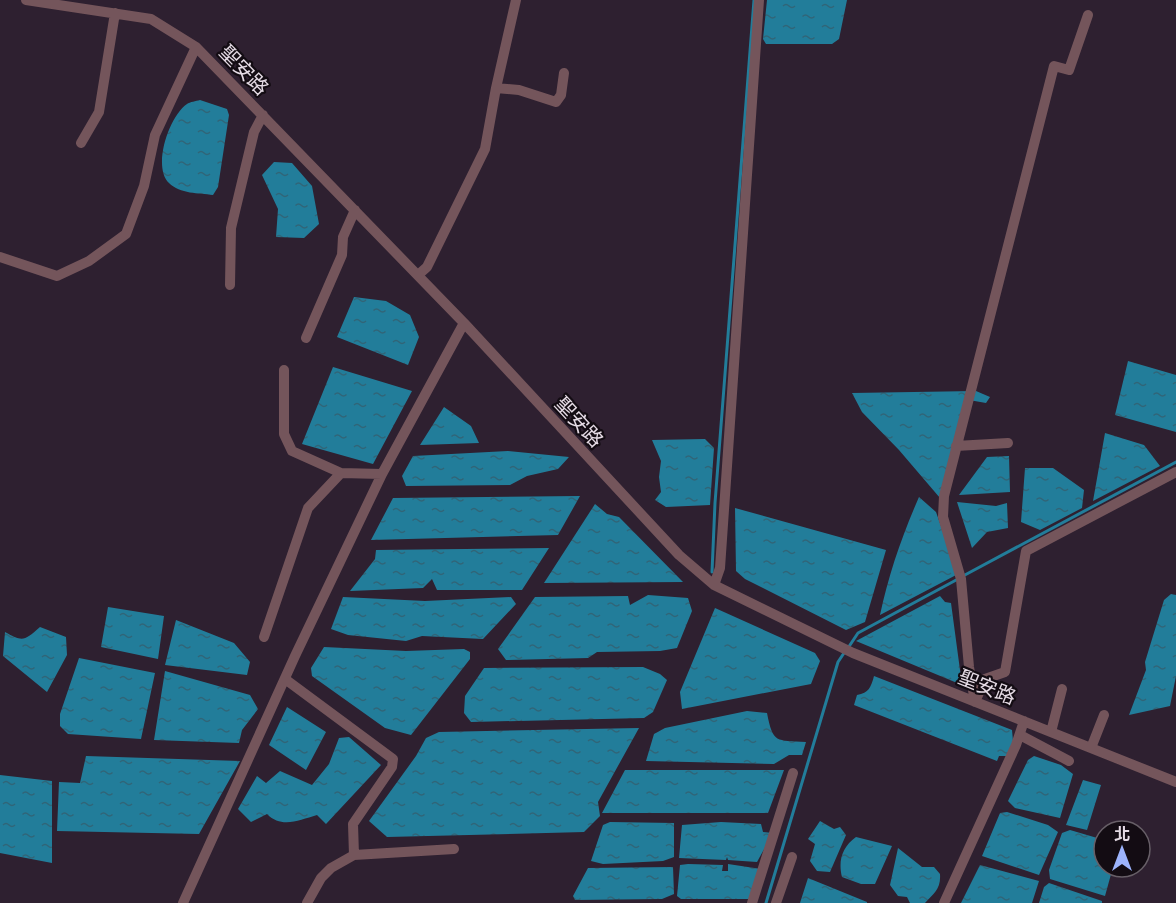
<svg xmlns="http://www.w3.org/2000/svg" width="1176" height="903" viewBox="0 0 1176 903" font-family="'Noto Sans','Noto Sans TC',sans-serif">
  <defs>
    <pattern id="water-ripples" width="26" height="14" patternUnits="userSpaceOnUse" patternTransform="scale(1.5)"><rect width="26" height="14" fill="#227d9a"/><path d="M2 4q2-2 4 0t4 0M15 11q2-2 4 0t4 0" fill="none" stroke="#306578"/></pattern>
  </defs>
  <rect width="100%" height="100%" fill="#2e2030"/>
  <path fill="url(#water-ripples)" d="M767,0H847L839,39L832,44H766L763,39Z
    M200,100L227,109L229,115L218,187L213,195C199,193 180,194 169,183C152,167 169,116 187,104C190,102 196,101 200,100Z
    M274,162L292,163L312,186L319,224L304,238L276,237L278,209L262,175Z
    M354,297L386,301L410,315L419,337L408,365L337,337Z
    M1128,361L1176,375V432L1115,415Z
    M333,367L412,391L373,464L302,444Z
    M976,391L990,397L986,403L969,400L940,498L899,450L862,412L852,393Z
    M444,407L471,426L479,443L420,445Z
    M1105,433L1144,445L1160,466L1093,501Z
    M705,439L714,448L710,505L666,507L655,500L661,492L659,477L661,461L652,440Z
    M508,451L569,457L558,469L527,476L510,485L406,486L402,476L413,456Z
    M1009,456L1010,492L959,495L987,457Z
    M1025,468H1053L1084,490L1082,508L1040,530L1021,522Z
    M580,496L558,535L371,540L393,498Z
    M919,497L936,512L958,574L880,615C889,573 902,536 919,497Z
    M957,502L996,506L1007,503L1008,528L987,532L972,548Z
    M595,504L607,514L619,517L683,582L544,583Z
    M735,508L886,550L865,622L846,630L745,579L736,571Z
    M549,548L522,590H437L432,579L423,588L350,591L375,559L376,550Z
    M1171,594L1176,595V676L1170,706L1129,715L1146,670L1145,662L1164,600Z
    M648,595L688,598L692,611L677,648L660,651L597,652L588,658L506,660L498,649L535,597L628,596L630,605Z
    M940,596L945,602L951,603L962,685L856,641Z
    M343,597L425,601L511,597L516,604L483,639L422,636L406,641L348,635L331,629Z
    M108,607L164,616L158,659L101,647Z
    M715,608L815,653L820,661L811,684L682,709L680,692Z
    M176,620L234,643L250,662L247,675L165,665Z
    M40,627L66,637L67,655L47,692L3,656L5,632C23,642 24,641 40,627Z
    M324,647L406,651L464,649L470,652V659L411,735L385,728L312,676L311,668Z
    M79,658L155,673L141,739L68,734L60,726V714Z
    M643,667L660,674L667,680L653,712L644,718L471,722L464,713L465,696L484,668Z
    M165,671L250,695L258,709L242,730L239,743L154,740Z
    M874,676L1012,730L1013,741L1008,756H999L997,761L854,705L857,695C869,693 871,687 874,676Z
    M287,707L326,732L306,770L269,745Z
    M747,711L767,713C773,744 776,740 806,742L802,755H789L774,764L646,761L654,734L665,728Z
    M639,728L598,802L600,816L584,832L387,837L369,821L416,756L426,738L439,732Z
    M349,737L381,765L326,824L317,815C299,820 282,829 267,814L251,822L238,809L257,776L266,783L280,771L312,785L329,764L339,738Z
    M86,756L240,761L199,834L57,831L59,782L80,783Z
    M1034,756L1061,765L1073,774L1060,818L1015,808L1008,801L1028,760Z
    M625,770H784L768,813H602Z
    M0,775L52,781V863L0,853Z
    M1083,780L1101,785L1087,830L1066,825Z
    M1007,812L1048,825L1058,832L1039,875L982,856L1000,813Z
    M820,821L834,829L840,827L846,835L830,872L817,871L810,861L815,844L808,839Z
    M610,822L674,823V857L663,861L603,864L591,861L603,825Z
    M721,822L761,824L763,832L773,833L757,862L728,860L727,857L726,860L679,858L682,825Z
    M1070,830L1104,840V867H1113L1105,896L1050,879L1049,870L1062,833Z
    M856,837L892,846L875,884H861L842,877C838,861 842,847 856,837Z
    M898,848L922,867H934L940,874C941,889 934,893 925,903H910L907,897L898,896L890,885Z
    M688,864L723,865L722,871H728V864L761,869L752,899H681L677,896L680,865Z
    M980,865L1039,881L1032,903H961Z
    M673,867L674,894L662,899L575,900L573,896L588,868Z
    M808,878L867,902V903H800Z
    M1049,883L1102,901V903H1039L1044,887Z"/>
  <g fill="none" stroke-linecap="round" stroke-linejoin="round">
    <path stroke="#227d9a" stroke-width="3" d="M712,572L715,503L754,0
      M963,576L1176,462
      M848,648L858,633L958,579
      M766,903L838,662L844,653"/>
    <path stroke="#74555b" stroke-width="10" d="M26,0L151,19L196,47L464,323L679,555L714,585L853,653L1176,782
      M1088,15L1069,70L1054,66L944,496L943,517L961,579L969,667L975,702L985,679L1005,672L1026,551L1176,472
      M496,88L519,90L556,102L561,95L564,73
      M81,143L99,112L115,13
      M0,257L57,276L89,261L126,234L144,186L155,135L196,47
      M418,275L427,267L485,149L496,88L516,0
      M230,285L231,228L254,132L263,115
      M306,338L342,255L343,237L355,210
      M284,370V434L292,451L341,473L382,474
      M956,446L1008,443
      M714,585L720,568L759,0
      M264,637L308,508L341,473
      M285,679L393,759L392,767L353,824L354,855
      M1051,732L1062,689
      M1020,735L1069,761
      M1091,748L1104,715
      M183,903L295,656L382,474L464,323
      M307,903L321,878L331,868L354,855L454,849
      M752,903L793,773
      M776,903L792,857
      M944,903L1016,745L1024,721"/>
  </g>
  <g text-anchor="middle" stroke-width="4.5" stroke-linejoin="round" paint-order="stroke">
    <g font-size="20" fill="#e5dbe5" stroke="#130c13">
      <text transform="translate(244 70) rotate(46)" y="7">聖安路</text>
      <text transform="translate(579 422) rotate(47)" y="7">聖安路</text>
      <text transform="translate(987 687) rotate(22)" y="7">聖安路</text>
    </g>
  </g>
  <g transform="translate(1122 849)"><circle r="28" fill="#130c13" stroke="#675f67" stroke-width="1.5"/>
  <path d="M0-4.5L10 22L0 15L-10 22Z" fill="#9db4fd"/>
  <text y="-9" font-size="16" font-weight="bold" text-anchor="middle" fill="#e5dbe5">北</text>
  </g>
</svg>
